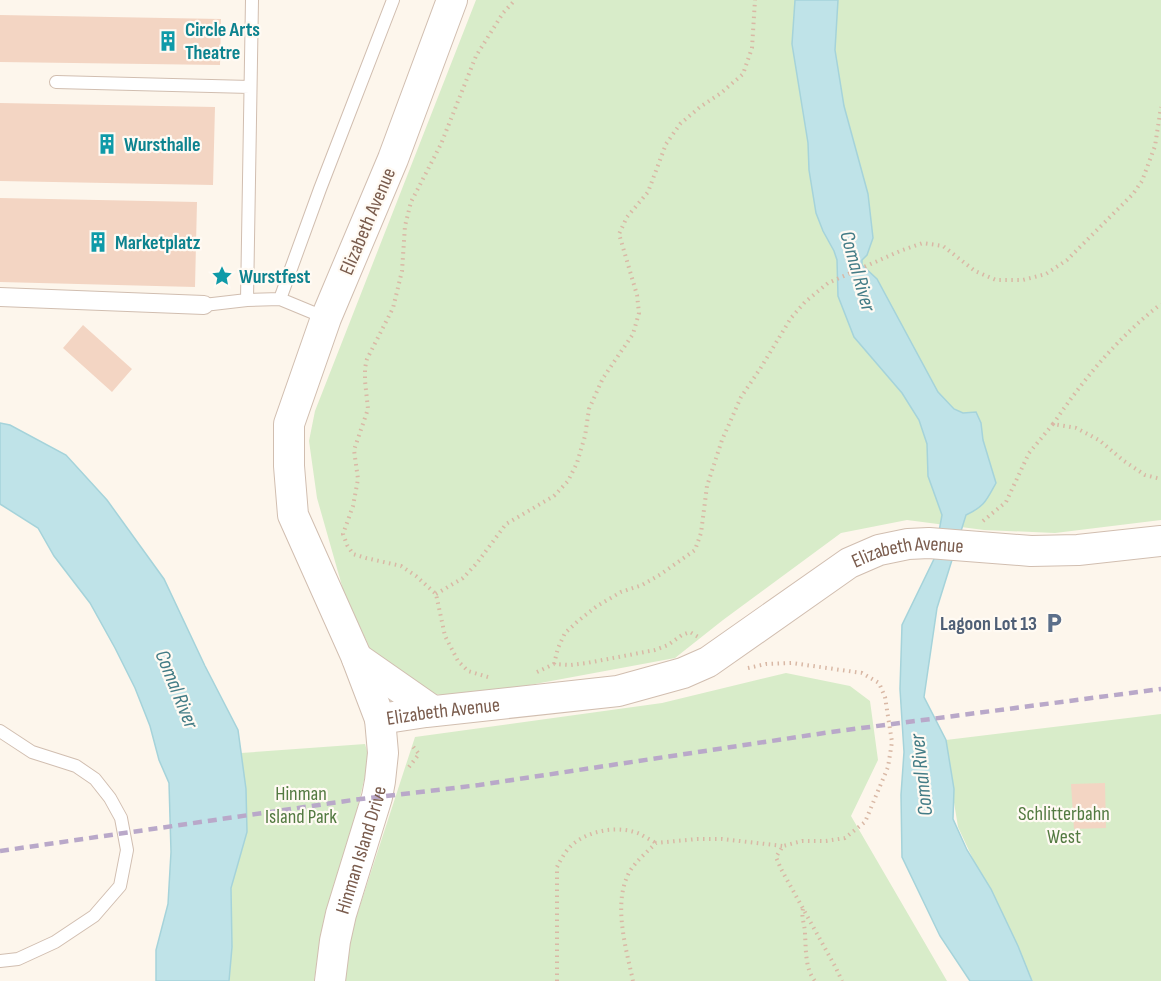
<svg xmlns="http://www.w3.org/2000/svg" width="1161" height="981" viewBox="0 0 1161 981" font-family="'Sofia Sans Condensed',sans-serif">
  <rect width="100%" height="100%" fill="#fdf6ec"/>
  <path fill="#d8ecc9" d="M476,0H1161V520L1055,533L984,530L907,520L841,533L723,620L675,658L459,698L412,690L374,657L344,593L317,498L309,441L315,411Z
    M786,673L850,686L870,701L878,760L851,816L947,981H342L354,924L415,737L662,703Z
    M1161,714V981H1032L1000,917L958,827L951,784L946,740Z
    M365,744L368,754L365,776L355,818L321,933L314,981H229L232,947L231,888L247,832L246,789L241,753Z"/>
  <path fill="#bfe3e8" stroke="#a5d3da" stroke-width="1.5" d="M795,0H838L835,50L844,106L868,194L873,238L867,255L862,260V265L877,279L938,392L954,409L963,413L976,412L981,423L983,440L996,483C986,501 985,506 966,515L937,608L924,697L946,740L954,789L953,819L967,850L991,889L1018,946L1032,981H970L940,936L902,857L901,795L904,752L900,689L902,625L934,559L942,515L928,476L927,444L919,420L902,393L854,337L838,296L837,260L834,251L823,231L816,213L809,170L808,143L792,44Z
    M0,423L10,425L66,455L107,500L164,579L205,666L238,730L246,789L247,832L231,888L232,947L229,981H156V950L168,904L171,852L169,783L159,760L150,726L135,688L115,648L90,603L54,556L38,528L0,504Z"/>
  <path fill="#f3d5c3" d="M0,15L221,19L220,65L0,62Z
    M0,103L215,107L213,185L0,181Z
    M0,198L197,202L195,287L0,282Z
    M83,325L132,369L112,392L63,348Z
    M1105,783L1106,828L1074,829L1071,784Z"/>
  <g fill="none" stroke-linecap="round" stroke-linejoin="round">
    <g stroke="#d1beb0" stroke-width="14">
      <path id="service" d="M252,0L247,300L280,299L326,318
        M56,82L250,87
        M280,299L320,189L393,0
        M204,305L247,300
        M0,731L32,752L76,766L95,779L110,798L121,818L127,850L120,886L94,916L55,942L18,959L0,961"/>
    </g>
    <g stroke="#d1beb0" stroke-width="20">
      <path id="pedestrian" d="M0,297L204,305"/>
    </g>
    <g stroke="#d1beb0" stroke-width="32">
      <g id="tertiary">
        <path id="s1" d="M452,0L393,159L326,318L289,424V466L293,515L356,656L380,719L426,712L618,691L683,673L708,662L849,563L879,550L908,544L929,543L1031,551L1078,550L1161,541"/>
        <path d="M357,658L433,711"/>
        <path id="s2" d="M330,981L335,941L341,914L377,797L380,781L383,753L380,719"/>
      </g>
    </g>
    <path stroke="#d9b8a5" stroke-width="4" stroke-dasharray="1.5 4.5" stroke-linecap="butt" d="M1053,424C1084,379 1117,338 1161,304
      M983,521L1006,502L1029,453L1053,424L1076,428L1099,440L1124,461L1145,475L1161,479
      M436,594L463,578L477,563L506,524L554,496L568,481L577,463L585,436L589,409L603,378L633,334L639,313L637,295L619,234L627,217L648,192L666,144L680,124L700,107L721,93L743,74L752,48L755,0
      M554,664L558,648L565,633L578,621L597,606L621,592L642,585L661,574L695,550L701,533L707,486L722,440L741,397L760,369L791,318L805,302L828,283L900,251L923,243L943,246L975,271L996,280H1023L1046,274L1067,260L1133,194L1142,181L1155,146L1161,107
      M748,668L766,664L792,663L862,673L879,683L885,697L892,742L888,767L865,822L845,838L826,841H802L783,846L776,857L781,869L836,968L842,981
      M537,672L554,664L571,665L587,663L655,650L668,645L682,635L690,632L700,638
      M488,677L468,671L458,661L445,636L436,594L416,576L401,566L366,558L353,554L347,545L343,534L353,506L358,479L354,450L368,409L365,381V368L367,359L393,308L402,271L405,226L411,202L441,144L476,56L503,13L515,0
      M409,767L419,754L411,744
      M803,909C801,918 805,925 805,934C806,949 805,969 815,981
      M557,981V867C561,859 566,850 573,844C590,830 619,825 640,834C645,837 651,840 656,843
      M633,981C626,948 612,902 630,871C637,860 647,852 656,843L697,839H722L783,846"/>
    <use href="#service" stroke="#fff" stroke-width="12"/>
    <use href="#pedestrian" stroke="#fff" stroke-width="18"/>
    <use href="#tertiary" stroke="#fff" stroke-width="30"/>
    <path stroke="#b9a8c9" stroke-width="4.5" stroke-dasharray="9 6" stroke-linecap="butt" d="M0,851L353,800L479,785L831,732L1161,689"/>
  </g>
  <defs>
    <g id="building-bare" transform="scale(1.62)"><path d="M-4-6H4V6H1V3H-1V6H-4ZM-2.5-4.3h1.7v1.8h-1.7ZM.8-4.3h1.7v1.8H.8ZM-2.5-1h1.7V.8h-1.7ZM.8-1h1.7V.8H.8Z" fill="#0f9aa8" stroke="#fffaf3" stroke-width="2.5" paint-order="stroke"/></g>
    <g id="sight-bare" transform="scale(1.62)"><path d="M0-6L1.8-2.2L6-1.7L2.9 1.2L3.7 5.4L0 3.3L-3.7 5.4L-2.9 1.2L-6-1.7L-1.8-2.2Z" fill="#0f9aa8" stroke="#fffaf3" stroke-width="2.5" paint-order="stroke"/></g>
    <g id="parking-bare" transform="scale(1.62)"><path d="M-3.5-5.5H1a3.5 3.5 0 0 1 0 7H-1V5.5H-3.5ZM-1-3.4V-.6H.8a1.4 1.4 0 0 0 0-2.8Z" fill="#5c6f8a" stroke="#fffaf3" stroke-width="2.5" paint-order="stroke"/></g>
  </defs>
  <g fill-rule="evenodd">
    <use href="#building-bare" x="168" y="41"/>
    <use href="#building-bare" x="107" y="144"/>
    <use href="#building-bare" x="98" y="242"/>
    <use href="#sight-bare" x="222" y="276"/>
    <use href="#parking-bare" x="1054" y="623"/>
  </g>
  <g text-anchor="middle" stroke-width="4.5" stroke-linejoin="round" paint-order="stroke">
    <g font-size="20" font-weight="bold" fill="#0d838f" stroke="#fffaf3" text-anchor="start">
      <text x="185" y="36">Circle Arts<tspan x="185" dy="23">Theatre</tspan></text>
      <text x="124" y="151">Wursthalle</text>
      <text x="115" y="249">Marketplatz</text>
      <text x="239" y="283">Wurstfest</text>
    </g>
    <g font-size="20" fill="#7a5c4d" stroke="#fffaf3">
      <text transform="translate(367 221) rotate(-67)" y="7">Elizabeth Avenue</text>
      <text dy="7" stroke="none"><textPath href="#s1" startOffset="1335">Elizabeth Avenue</textPath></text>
      <text dy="7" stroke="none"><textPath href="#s1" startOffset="831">Elizabeth Avenue</textPath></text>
      <text dy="7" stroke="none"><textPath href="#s2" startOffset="135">Hinman Island Drive</textPath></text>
    </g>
    <g font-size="20" font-weight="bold" fill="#4e5e75" stroke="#fffaf3" text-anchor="end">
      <text x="1037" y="630">Lagoon Lot 13</text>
    </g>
    <g font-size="20" fill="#537a41" stroke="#fffaf3">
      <text x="301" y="800">Hinman<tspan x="301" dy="23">Island Park</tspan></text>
      <text x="1064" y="820">Schlitterbahn<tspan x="1064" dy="23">West</tspan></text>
    </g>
    <g font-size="21" font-style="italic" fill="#437c86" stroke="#fffaf3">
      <text transform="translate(858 271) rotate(74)" y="7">Comal River</text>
      <text transform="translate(177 689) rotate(68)" y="7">Comal River</text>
      <text transform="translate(921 775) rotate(-96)" y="7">Comal River</text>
    </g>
  </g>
</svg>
